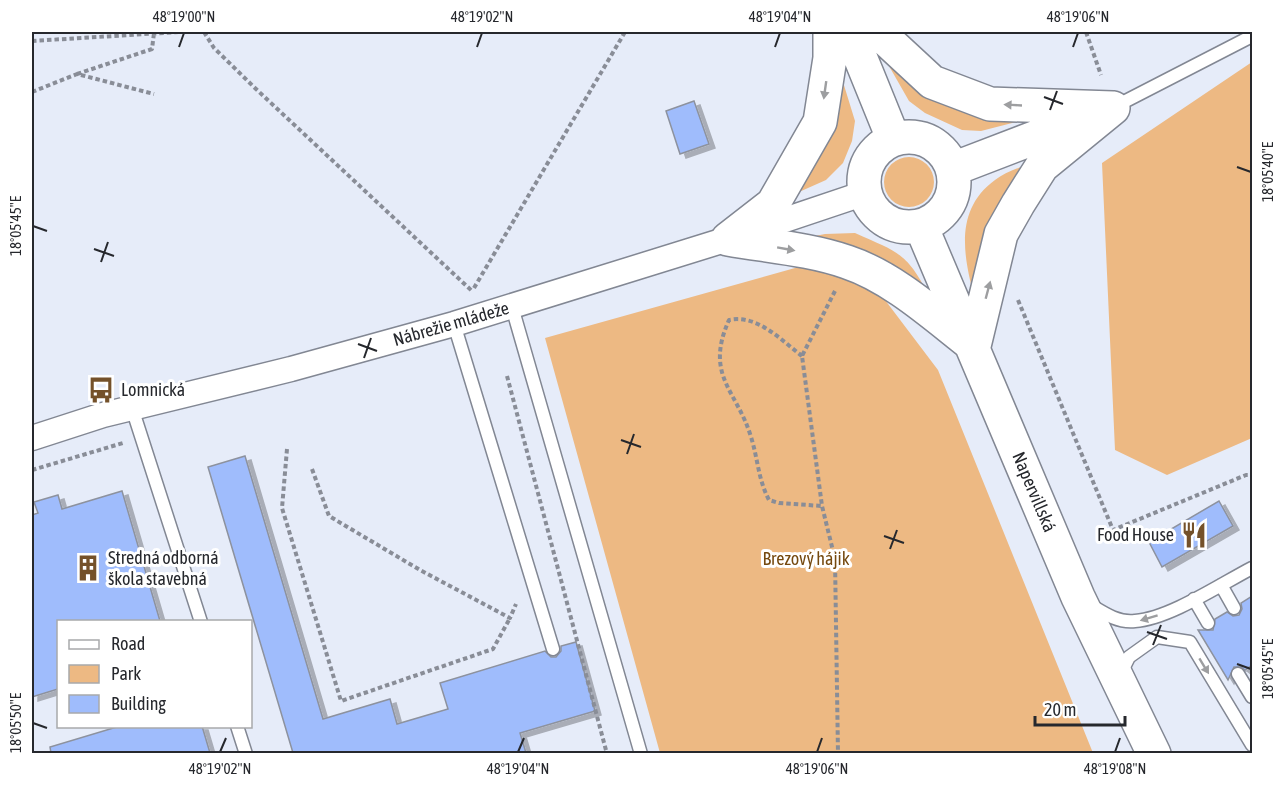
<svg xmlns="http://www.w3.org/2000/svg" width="1284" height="785" viewBox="0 0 1284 785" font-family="'Asap Condensed',sans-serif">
  <defs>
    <filter id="shadow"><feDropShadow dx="6" dy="4" stdDeviation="0" flood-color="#0004"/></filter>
  </defs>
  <rect width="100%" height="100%" fill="#e6ecf9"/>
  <path fill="#edb983" d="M1252,62V438L1167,475L1115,450L1102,163Z
    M892,63L1036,117L981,131L962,130L925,113L909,101L889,66Z
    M843,82L855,121L852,141L843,163L826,180L790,196Z
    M884 182a25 25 0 1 1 50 0a25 25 0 1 1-50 0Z
    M1032,162L977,307C965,263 951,212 995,180C1005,172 1020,168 1032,162Z
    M855,233C897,252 907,252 929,296L851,255L938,370L1093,753H660L545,338L845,254L800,239L825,234Z"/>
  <path fill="#9fbcfc" stroke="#8d929e" stroke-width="1.5" filter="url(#shadow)" d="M694,101L709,144L680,154L666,111Z
    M245,456L323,719L390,699L397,724L448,709L440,683L545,651L551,657H556L561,651V646L576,642L595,711L520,733L526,753H293L208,467Z
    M122,491L160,621H58V689L32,697V515L38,513L34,502L58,495L62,509Z
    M1219,501L1233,526L1162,567L1149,542Z
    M1252,596V665L1245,670L1241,667H1234L1228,680L1198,630H1213L1215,619L1227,612L1233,616L1239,615L1242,609L1241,603Z
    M120,726H202L210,753H51L50,747Z"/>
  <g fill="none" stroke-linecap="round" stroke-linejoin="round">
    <g stroke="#828793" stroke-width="15">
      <path id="lane" d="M1114,107L1252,36
        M512,307L641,754
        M454,324L553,649
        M132,408L201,622
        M1221,585L1234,608
        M1194,599L1208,623
        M1092,606C1105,614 1119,623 1135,621C1169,619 1221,584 1252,568
        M1121,673L1129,657L1157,637L1190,642L1252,745
        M1238,674L1252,697
        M237,726L246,754"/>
    </g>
    <g stroke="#828793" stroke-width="27">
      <path id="street" d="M32,438L103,415L291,369L454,324L728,239L865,193"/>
    </g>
    <g stroke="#828793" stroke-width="36">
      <path id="secondary" d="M850,32L893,138
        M878,32L932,82L990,104L1113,108
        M864 182a45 45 0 1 1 90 0a45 45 0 1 1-90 0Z
        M953,169L1086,118
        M921,226L1078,597L1154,754
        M728,239C767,246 810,249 847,262C892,277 933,314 970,343
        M728,239L773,204L820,122L830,58V32
        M974,346L1001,234L1018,204L1042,166L1113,108"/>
    </g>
    <path stroke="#898d97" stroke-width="4" stroke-dasharray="4.5 3" stroke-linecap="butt" d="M204,32L214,48L256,89L472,291
      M1086,32L1101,75
      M32,41L179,32
      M77,74L152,49L154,33
      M32,92L77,74L154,94
      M474,288L625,32
      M835,291L802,356L822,506L835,559L838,754
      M1018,300L1113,530L1246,475H1252
      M802,356C781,340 757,314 729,320C704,376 737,390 751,437C758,459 758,479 769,500L779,503L822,506
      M507,376L607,754
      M287,449L282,508L341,701L493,649L510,618
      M312,469L329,516L420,570L510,618L516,604
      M32,470L123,443"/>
    <use href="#lane" stroke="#fff" stroke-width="12"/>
    <use href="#street" stroke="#fff" stroke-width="24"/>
    <use href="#secondary" stroke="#fff" stroke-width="33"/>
  </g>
  <defs><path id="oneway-solid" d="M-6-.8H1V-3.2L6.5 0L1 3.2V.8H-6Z" transform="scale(1.5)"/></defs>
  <g fill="#9d9ea0">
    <use href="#oneway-solid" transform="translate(825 90) rotate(98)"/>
    <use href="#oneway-solid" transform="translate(1013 105) rotate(-177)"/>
    <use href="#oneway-solid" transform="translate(786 249) rotate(10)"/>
    <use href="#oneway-solid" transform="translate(988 290) rotate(-75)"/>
    <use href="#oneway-solid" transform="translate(1149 618) rotate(163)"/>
    <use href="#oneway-solid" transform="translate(1204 666) rotate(59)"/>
  </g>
  <path fill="none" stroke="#26282d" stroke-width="2" d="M179,47L184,33M477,47L482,33M775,47L780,33M1073,47L1078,33M1044,97L1063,104M1050,110L1057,91M1237,167L1251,172M33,226L47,231M94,249L114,256M101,262L108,242M358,344L377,351M364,358L371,338M621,440L641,447M627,454L634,434M884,536L904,543M890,549L897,530M1147,632L1167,639M1153,645L1161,625M1237,664L1251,669M33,723L47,728M220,752L226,738M518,752L524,738M817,752L822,738M1115,752L1120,738"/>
  <defs>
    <g id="bus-bare" transform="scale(2.07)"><path d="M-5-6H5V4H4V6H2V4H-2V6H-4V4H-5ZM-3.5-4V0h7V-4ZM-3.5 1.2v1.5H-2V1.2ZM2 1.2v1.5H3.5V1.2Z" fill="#74512a" stroke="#fff" stroke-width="2.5" paint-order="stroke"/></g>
    <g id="restaurant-bare" transform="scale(2.07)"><path d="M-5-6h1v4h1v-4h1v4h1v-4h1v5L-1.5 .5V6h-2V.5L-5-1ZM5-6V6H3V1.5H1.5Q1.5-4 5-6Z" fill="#74512a" stroke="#fff" stroke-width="2.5" paint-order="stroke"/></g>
    <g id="building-bare" transform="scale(2.07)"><path d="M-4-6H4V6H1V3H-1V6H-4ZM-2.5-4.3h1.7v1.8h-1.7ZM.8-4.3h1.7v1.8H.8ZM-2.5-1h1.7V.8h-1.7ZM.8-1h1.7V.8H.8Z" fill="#74512a" stroke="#fff" stroke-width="2.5" paint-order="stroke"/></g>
  </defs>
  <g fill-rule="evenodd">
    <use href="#bus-bare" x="101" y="390"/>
    <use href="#restaurant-bare" x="1194" y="535"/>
    <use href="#building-bare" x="88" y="568"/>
  </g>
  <g text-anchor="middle" stroke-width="6" stroke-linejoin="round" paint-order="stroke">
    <g font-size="18" fill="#26282d" stroke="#fff">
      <text transform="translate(451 324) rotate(-16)" y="6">Nábrežie mládeže</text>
      <text transform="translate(1034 492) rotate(67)" y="6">Napervillská</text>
    </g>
    <g font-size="18" fill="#26282d" stroke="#fff" text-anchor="start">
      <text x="121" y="396">Lomnická</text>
      <text x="1174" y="541" text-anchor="end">Food House</text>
      <text x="108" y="564">Stredná odborná<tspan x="108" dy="21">škola stavebná</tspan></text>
    </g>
    <g font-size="18" fill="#75490f" stroke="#fff">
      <text x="806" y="565">Brezový hájik</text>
    </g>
  </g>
  <rect width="1284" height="785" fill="none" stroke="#ffffff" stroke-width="66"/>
  <rect x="57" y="620" width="195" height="108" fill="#ffffff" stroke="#a8a9ab" stroke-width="1.5"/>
  <rect x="69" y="640" width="30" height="9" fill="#ffffff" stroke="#a8a9ab" stroke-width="1.5"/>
  <text x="111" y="650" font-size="18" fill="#26282d">Road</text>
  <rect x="69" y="665" width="30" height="18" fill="#edb983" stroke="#a8a9ab" stroke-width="1.5"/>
  <text x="111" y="680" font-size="18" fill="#26282d">Park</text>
  <rect x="69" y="695" width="30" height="18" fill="#9fbcfc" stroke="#a8a9ab" stroke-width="1.5"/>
  <text x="111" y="710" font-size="18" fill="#26282d">Building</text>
  <path d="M1035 716v9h90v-9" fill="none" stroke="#26282d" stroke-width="3"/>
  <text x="1044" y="716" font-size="18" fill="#26282d" stroke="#ffffff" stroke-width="4.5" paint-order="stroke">20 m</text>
  <rect x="33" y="33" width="1218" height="719" fill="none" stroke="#26282d" stroke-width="2"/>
  <g font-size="15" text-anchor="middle" fill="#26282d">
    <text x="184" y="22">48°19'00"N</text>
    <text x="482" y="22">48°19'02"N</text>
    <text x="780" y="22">48°19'04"N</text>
    <text x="1078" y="22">48°19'06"N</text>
    <text transform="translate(1268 172) rotate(-90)" y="5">18°05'40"E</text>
    <text transform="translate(16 226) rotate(-90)" y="5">18°05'45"E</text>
    <text transform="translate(1268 669) rotate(-90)" y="5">18°05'45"E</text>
    <text transform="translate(16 723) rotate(-90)" y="5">18°05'50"E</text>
    <text x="220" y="774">48°19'02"N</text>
    <text x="518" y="774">48°19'04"N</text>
    <text x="817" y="774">48°19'06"N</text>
    <text x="1115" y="774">48°19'08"N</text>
  </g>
</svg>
